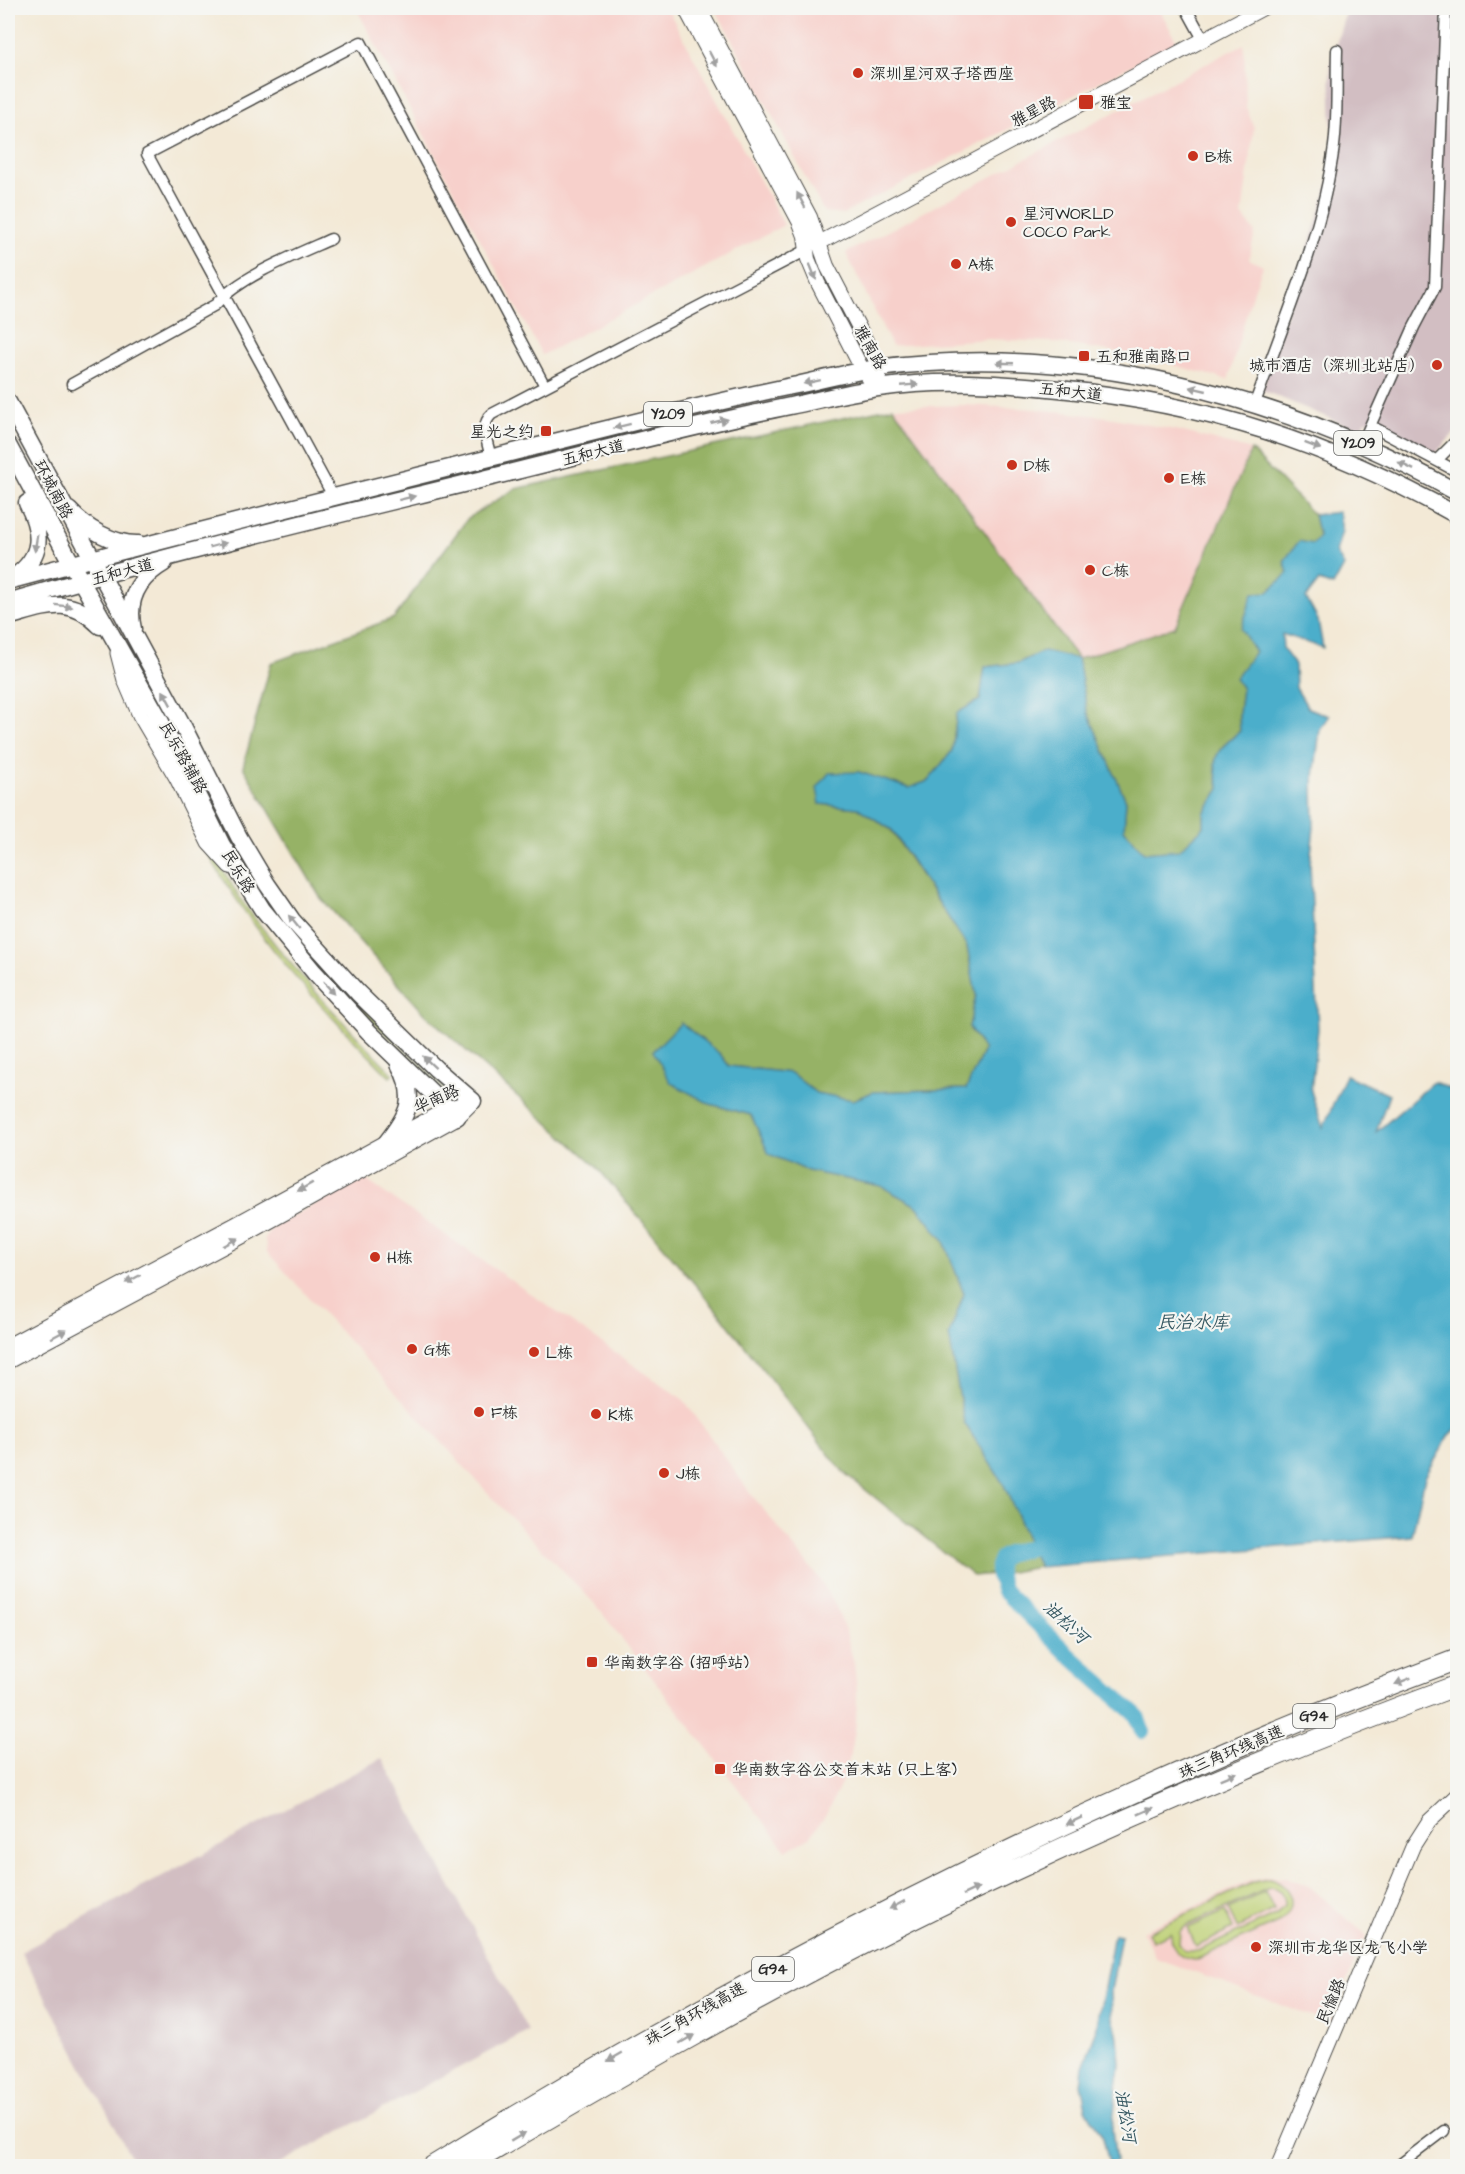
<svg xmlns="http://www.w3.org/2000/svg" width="1465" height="2174" viewBox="0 0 1465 2174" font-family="'Architects Daughter','LXGW WenKai TC',sans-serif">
  <rect width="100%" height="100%" fill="#f6f6f2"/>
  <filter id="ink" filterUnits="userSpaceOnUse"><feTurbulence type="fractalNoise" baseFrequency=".0167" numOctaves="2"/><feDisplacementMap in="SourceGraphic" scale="12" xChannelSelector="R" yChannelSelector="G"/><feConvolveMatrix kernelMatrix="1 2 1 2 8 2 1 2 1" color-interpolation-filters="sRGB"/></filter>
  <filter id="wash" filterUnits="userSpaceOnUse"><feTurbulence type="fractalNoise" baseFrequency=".008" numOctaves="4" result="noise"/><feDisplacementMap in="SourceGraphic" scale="24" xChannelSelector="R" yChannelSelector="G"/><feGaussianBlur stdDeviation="1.35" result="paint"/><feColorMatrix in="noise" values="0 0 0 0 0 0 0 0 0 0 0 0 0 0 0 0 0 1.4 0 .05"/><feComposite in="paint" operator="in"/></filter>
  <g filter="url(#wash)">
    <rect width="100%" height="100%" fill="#f3e9d6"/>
    <path fill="#f7d0cb" d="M356,8H667L784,225L542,355Z
      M715,8H1159L1177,42L843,214L824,212Z
      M1244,44L1246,107L1254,128L1242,215L1255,232L1249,259L1263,266L1251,298L1228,380L1141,356L1052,342L988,339L892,346L846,253Z
      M965,405L1036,409L1108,417L1180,431L1251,450L1175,627L1078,659L893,407Z
      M363,1178L684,1400L751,1494L819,1578L835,1604L846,1633L854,1663L857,1693L856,1724L851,1754L841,1784L828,1811L810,1837L786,1850L595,1604L500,1506L267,1252L265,1239L271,1228Z
      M1267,1877L1285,1878L1309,1886L1366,1935L1329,2023L1156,1958L1142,1931L1249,1881Z"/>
    <path fill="#d2bec2" d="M1347,8H1457V430L1435,454L1366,420L1360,431L1262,390L1333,170L1330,64Z
      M382,1758L528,2031L275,2166H136L21,1952Z"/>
    <path fill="#bed074" stroke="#747e50" stroke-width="1.5" fill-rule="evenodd" d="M199,836C218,857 230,885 247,908C291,968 341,1021 393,1074L390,1077C318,1005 245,927 199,836Z
      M236,846L254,879L398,1043L449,1091L447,1093C369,1019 286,943 233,847Z
      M1269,1879C1291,1884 1300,1907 1280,1921L1195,1960C1178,1959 1171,1948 1171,1933L1152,1941L1148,1932L1254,1882ZM1269,1888C1279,1888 1284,1894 1284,1905L1276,1915L1198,1951H1185L1179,1944L1180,1932L1186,1926Z
      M1265,1892L1274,1910L1237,1928L1228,1909Z
      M1225,1911L1233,1929L1196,1947L1188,1928Z"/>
    <path fill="#96b266" stroke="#606e48" stroke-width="1.5" d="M893,407L1078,659L1175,627L1251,450L1314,515L1319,536L1289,573L1268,592L1255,652L1242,689L1239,714L1240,731C1215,752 1210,756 1220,789L1204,813V827L1179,851L1144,853L1124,829L1126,801L1087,711L1078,659L1044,651L1018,663L985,667L980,700L957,713L952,751L928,781L909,788L859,772L820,804L858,808L891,830L967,946L976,995L969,1027L984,1050L966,1089L873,1092L853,1100L816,1093L791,1073L729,1066L720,1054L681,1023L710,1104L751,1115L769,1154L808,1171L881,1186L917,1206L944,1241L964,1294L949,1335L964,1422L1004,1485L1039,1567L1005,1573L973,1576L842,1471L719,1313L596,1166L425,1014L320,897L243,767L271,663L394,618L468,518L515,489Z"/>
    <path fill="#4caecb" stroke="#3c6c7b" stroke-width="1.5" d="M1339,512L1342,531L1336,552L1344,566L1333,586L1319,581L1306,598L1318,620L1323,648L1282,634L1283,649L1295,665L1296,688L1308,708L1329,716L1320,729L1313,784L1314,827L1310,864L1318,1029L1311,1091L1323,1128L1346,1075L1389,1095L1376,1132L1434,1082L1457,1092V1428L1449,1436L1425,1477L1412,1536L1039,1567L1004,1485L964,1422L949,1335L964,1294L944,1241L917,1206L881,1186L808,1171L769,1154L751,1115L710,1104L671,1083L653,1051L681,1023L720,1054L729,1066L791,1073L816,1093L853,1100L873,1092L966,1089L984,1050L969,1027L976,995L967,946L892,830L858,808L820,804L817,788L829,773L859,772L909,788L928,781L952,751L957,713L980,700L985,667L1018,663L1044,651L1078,659L1087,711L1126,801L1124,829L1144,853L1179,850L1204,827V813L1220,789C1210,755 1215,753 1240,731L1239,714L1242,689L1235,678L1255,652L1241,629L1253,593L1268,592L1288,573L1284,561L1299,541L1313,544L1319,536L1314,515Z
      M1114,1934L1121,1935L1111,1991L1112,2014L1118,2037L1120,2063L1112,2130L1116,2161L1109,2163L1103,2138L1086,2109L1081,2084L1083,2067L1096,2031Z"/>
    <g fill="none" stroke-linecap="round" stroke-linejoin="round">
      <path stroke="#4caecb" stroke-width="16" d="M1031,1548L1010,1553L1001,1558L998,1566V1575L1004,1591L1068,1654L1137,1716L1142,1731"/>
    </g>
  </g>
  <g filter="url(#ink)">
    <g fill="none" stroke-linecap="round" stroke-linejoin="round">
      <g stroke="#494845" stroke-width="13">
        <path id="minor" d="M1186,8L1203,39
          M72,384L215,305C241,276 295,255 331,239
          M1255,403C1285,319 1322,236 1334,146C1338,115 1336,82 1337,50
          M1371,426L1458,472
          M1362,444L1414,327L1435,287L1446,8
          M491,458C488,443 479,425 492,414L807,250
          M1437,460L1458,439
          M333,496L147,154L361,42L545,386
          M1398,2166L1444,2131"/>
      </g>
      <g stroke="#494845" stroke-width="16">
        <path id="tertiary" d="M685,8L800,223L805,236L808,259L818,283L863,371L877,388
          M699,8L810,217L827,266L880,368L879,377
          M819,243L1263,8
          M1278,2166L1413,1846L1429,1821L1458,1794"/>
      </g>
      <g stroke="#494845" stroke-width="17">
        <path id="secondary" d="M118,653L125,680L140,715L177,778L209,843L230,866
          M8,1346L237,1224L448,1109L460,1105
          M8,1361L244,1235L457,1117L473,1101"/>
      </g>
      <g stroke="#494845" stroke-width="19">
        <path id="primary" d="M8,402L184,728L239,837L267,884L292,920L358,993L436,1069L473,1101
          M8,445L81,581L160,720L222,845L262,909L314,972L369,1032L457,1117
          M69,510C85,528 114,545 139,544
          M14,577C44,556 42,532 27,503
          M8,581C180,535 353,492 526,449C616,427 706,403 797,385C824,379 851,372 878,368C1078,342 1284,395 1458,493
          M8,602C169,554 333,516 496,476C594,452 691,426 790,406C819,400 849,392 878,388C939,379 999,383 1059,389C1207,404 1328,443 1458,516
          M8,617C45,607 69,594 100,626
          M133,629C126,600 138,578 164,563
          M386,1143C408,1115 418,1099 399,1064"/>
      </g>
      <g stroke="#494845" stroke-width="22">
        <path id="motorway" d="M433,2166C758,1966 1100,1793 1458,1659
          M467,2166C620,2076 774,1987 933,1909C1104,1826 1279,1751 1458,1685"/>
      </g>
      <use href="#minor" stroke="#fff" stroke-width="10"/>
      <use href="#tertiary" stroke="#fff" stroke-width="14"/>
      <use href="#secondary" stroke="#fff" stroke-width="15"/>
      <use href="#primary" stroke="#fff" stroke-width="16"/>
      <use href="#motorway" stroke="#fff" stroke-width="20"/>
    </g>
    <defs><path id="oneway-solid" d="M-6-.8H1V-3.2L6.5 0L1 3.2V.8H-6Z" transform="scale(1.5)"/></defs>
    <g fill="#a0a0a0">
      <use href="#oneway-solid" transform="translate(713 59) rotate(62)"/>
      <use href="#oneway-solid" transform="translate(801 200) rotate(-118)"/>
      <use href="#oneway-solid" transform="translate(813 272) rotate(68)"/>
      <use href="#oneway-solid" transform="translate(1005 363) rotate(-178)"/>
      <use href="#oneway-solid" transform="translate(812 382) rotate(168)"/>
      <use href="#oneway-solid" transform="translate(910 385) rotate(-5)"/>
      <use href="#oneway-solid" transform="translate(1198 389) rotate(-167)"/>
      <use href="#oneway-solid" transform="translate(719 421) rotate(-14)"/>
      <use href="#oneway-solid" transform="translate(622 426) rotate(166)"/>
      <use href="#oneway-solid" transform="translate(1313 446) rotate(21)"/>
      <use href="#oneway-solid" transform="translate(1406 466) rotate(-154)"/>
      <use href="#oneway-solid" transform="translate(407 498) rotate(-14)"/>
      <use href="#oneway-solid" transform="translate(36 543) rotate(99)"/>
      <use href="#oneway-solid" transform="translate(218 545) rotate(-15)"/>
      <use href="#oneway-solid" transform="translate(64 606) rotate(7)"/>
      <use href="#oneway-solid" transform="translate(167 698) rotate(-119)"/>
      <use href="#oneway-solid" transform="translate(294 922) rotate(-129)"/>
      <use href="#oneway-solid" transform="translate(329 988) rotate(48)"/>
      <use href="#oneway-solid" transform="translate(429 1062) rotate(-137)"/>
      <use href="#oneway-solid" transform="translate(305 1187) rotate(151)"/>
      <use href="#oneway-solid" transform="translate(231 1242) rotate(-28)"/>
      <use href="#oneway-solid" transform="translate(133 1279) rotate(152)"/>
      <use href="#oneway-solid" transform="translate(59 1334) rotate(-28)"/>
      <use href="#oneway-solid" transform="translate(1403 1681) rotate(158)"/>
      <use href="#oneway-solid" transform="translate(1228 1776) rotate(-22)"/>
      <use href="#oneway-solid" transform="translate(1146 1811) rotate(-24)"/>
      <use href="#oneway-solid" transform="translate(1074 1821) rotate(154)"/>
      <use href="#oneway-solid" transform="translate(971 1891) rotate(-25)"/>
      <use href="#oneway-solid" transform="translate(897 1905) rotate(152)"/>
      <use href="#oneway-solid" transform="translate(687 2039) rotate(-30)"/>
      <use href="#oneway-solid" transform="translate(615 2057) rotate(150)"/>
      <use href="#oneway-solid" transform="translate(518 2137) rotate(-31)"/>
    </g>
  </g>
  <g fill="#c8321e" stroke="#f6f6f2" stroke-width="2">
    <circle cx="858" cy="73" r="6"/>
    <rect x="1078" y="94" width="16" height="16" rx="3"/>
    <circle cx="1193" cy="156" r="6"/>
    <circle cx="1011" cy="222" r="6"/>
    <circle cx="956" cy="264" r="6"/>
    <rect x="1078" y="350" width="12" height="12" rx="3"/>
    <circle cx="1437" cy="365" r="6"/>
    <rect x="540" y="425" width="12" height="12" rx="3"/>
    <circle cx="1012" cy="465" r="6"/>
    <circle cx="1169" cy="478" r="6"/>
    <circle cx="1090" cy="570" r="6"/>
    <circle cx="375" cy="1257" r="6"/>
    <circle cx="412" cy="1349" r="6"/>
    <circle cx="534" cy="1352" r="6"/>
    <circle cx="479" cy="1412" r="6"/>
    <circle cx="596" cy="1414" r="6"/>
    <circle cx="664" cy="1473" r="6"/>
    <rect x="586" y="1656" width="12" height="12" rx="3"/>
    <rect x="714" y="1763" width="12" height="12" rx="3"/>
    <circle cx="1256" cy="1947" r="6"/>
  </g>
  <g text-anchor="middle" stroke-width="4.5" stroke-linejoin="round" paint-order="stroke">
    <g fill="#f6f6f2" stroke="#686867" stroke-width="1.5">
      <rect x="644" y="402" width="48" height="24" rx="4.5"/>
      <rect x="1334" y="431" width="48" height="24" rx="4.5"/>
      <rect x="1293" y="1704" width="42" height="24" rx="4.5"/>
      <rect x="752" y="1957" width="42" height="24" rx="4.5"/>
    </g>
    <g font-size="15" font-weight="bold" fill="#2b2b2b">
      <text x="668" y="419">Y209</text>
      <text x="1358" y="448">Y209</text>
      <text x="1314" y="1721">G94</text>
      <text x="773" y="1974">G94</text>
    </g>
    <g font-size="16" fill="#2b2b2b" stroke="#f6f6f2" text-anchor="start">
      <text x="870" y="79">深圳星河双子塔西座</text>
      <text x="1100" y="108">雅宝</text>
      <text x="1205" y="162">B栋</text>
      <text x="1023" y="219">星河WORLD<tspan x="1023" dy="18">COCO Park</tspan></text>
      <text x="968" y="270">A栋</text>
      <text x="1096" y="362">五和雅南路口</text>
      <text x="1425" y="371" text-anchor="end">城市酒店（深圳北站店）</text>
      <text x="534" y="437" text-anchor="end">星光之约</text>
      <text x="1024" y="471">D栋</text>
      <text x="1181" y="484">E栋</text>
      <text x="1102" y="576">C栋</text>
      <text x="387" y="1263">H栋</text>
      <text x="424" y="1355">G栋</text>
      <text x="546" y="1358">L栋</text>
      <text x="491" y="1418">F栋</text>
      <text x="608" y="1420">K栋</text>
      <text x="676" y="1479">J栋</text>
      <text x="604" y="1668">华南数字谷 (招呼站)</text>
      <text x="732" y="1775">华南数字谷公交首末站 (只上客)</text>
      <text x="1268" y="1953">深圳市龙华区龙飞小学</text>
    </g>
    <g font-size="16" fill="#2b2b2b" stroke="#f6f6f2">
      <text transform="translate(1033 111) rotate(-28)" y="6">雅星路</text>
      <text transform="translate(871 347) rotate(60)" y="6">雅南路</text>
      <text transform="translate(1071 391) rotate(6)" y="6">五和大道</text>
      <text transform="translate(593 452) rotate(-14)" y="6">五和大道</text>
      <text transform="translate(54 489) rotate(62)" y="6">环城南路</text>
      <text transform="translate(122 571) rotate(-15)" y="6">五和大道</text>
      <text transform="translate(184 757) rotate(61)" y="6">民乐路辅路</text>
      <text transform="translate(239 871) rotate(59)" y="6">民乐路</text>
      <text transform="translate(436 1098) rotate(-24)" y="6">华南路</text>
      <text transform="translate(1231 1751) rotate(-23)" y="6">珠三角环线高速</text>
      <text transform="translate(1330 2001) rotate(-67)" y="6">民愉路</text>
      <text transform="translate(695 2013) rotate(-29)" y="6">珠三角环线高速</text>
    </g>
    <g font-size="18" font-style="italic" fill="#375963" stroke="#f6f6f2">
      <text x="1193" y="1328">民治水库</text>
      <text transform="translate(1066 1622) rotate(43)" y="6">油松河</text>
      <text transform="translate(1126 2116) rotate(81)" y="6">油松河</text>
    </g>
  </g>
  <rect width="1465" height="2174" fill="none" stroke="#f6f6f2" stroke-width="30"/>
</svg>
